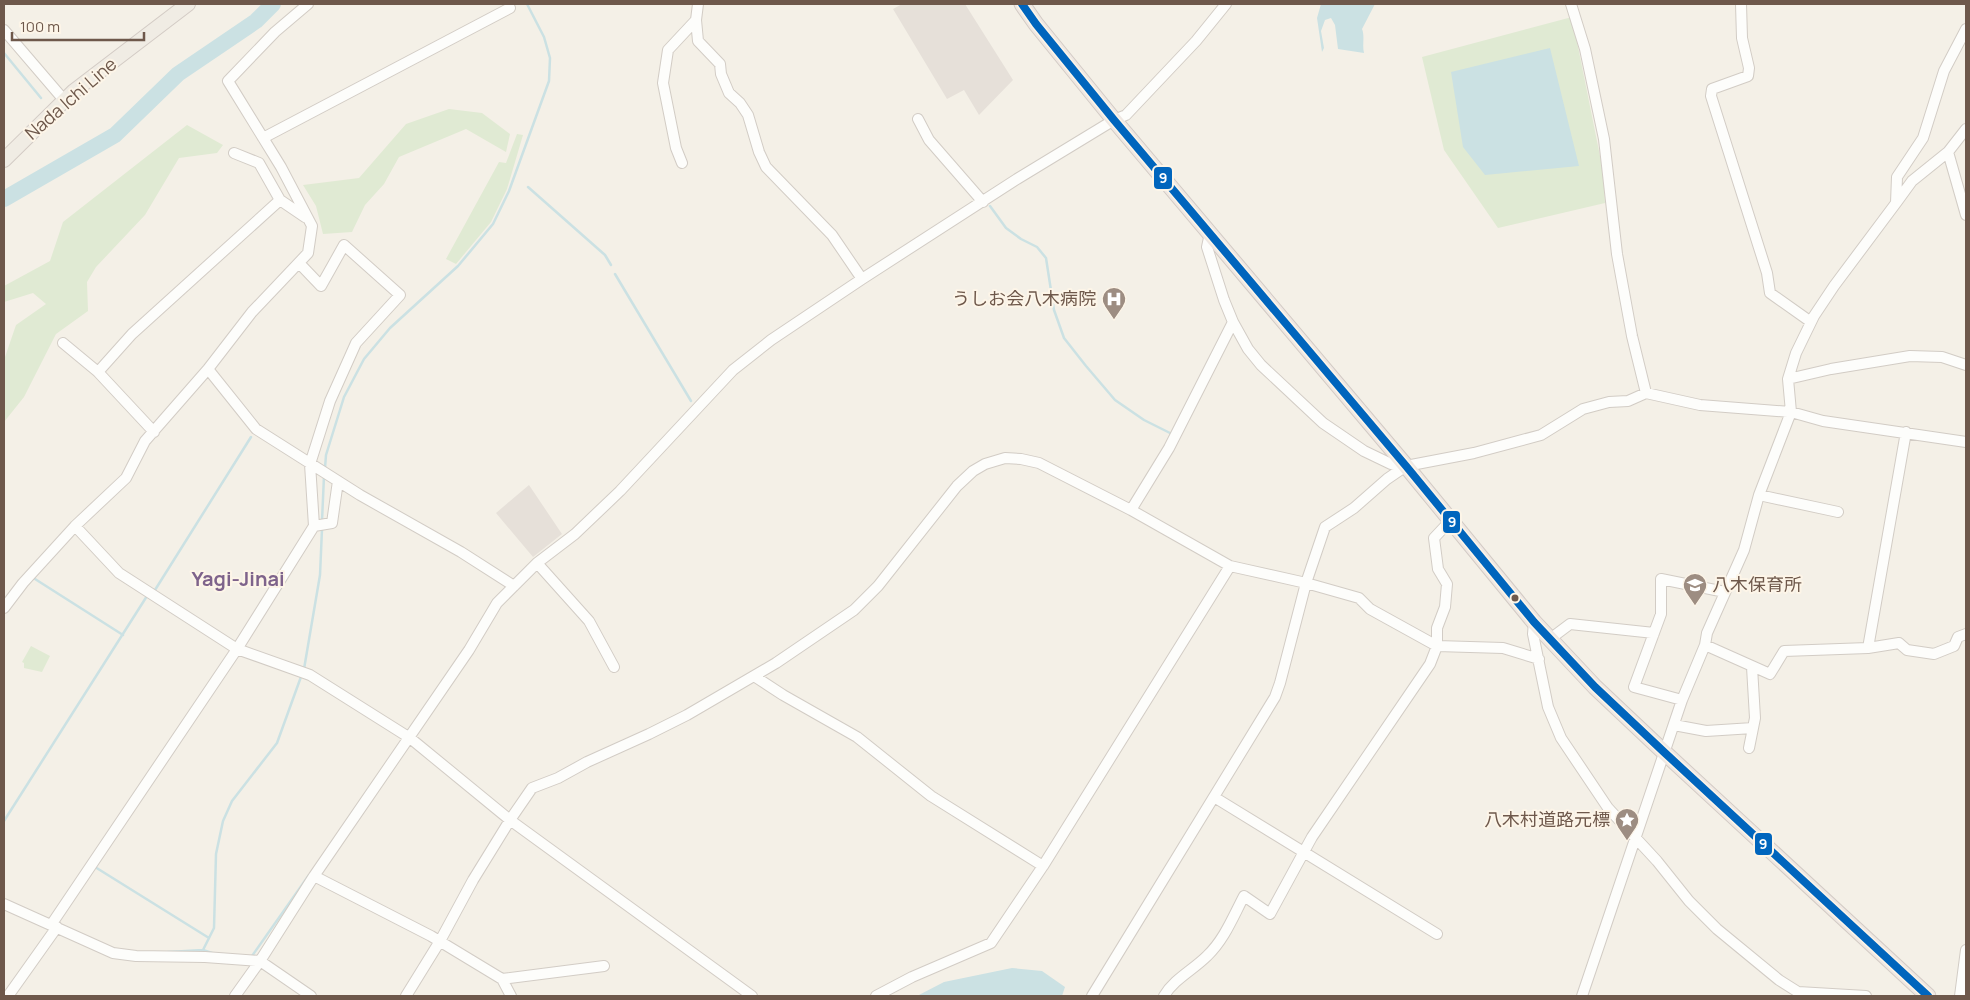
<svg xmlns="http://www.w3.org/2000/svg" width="1970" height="1000" viewBox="0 0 1970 1000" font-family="Manrope,'Noto Sans JP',sans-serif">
  <rect width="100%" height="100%" fill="#f4f0e7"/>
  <path fill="#e6e0d9" d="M902,4H965L1013,80L979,115L964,90L947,99L893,9Z
    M529,485L562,534L533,557L496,513Z"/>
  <path fill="#e0ead3" d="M1572,17L1603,171L1605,203L1498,228L1444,150L1422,57Z
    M449,109L482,113L510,134L506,152L466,129L399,157L384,184L365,205L352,232L323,234L316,206L303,185L359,178L406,124Z
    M187,125L223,145L217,153L179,158L145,215L96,267L87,282L88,311L56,334L24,397L4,422V360L16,325L46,304L33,293L4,302V286L50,261L63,222Z
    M517,134L523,135L507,189L491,222L456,264L446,259L499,162L506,163Z
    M31,646L50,656L42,672L24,668V663L22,662Z"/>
  <path fill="#cbe1e3" d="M1321,4H1375L1362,29C1365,36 1362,45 1364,53L1338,49L1335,25L1331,18L1325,20L1321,31L1324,48L1322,52L1317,18Z
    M1550,48L1579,166L1485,175L1463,147L1451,72Z
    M1012,968L1042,971L1065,987L1062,996H917L944,982Z"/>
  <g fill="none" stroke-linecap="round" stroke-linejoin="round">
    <path stroke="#cbe1e3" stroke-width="2.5" d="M4,53L41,98
      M528,187L605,255L611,265
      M990,206L1006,228L1021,239L1037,247L1046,258L1054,310L1064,338L1086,366L1115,400L1144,420L1172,434
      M615,274L691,401
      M325,468L326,455L344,397L364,359L390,328L458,266L493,224L509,191L549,81L550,58L544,37L527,4
      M322,521L324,476
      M35,579L123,635
      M155,590L251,437
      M304,669L320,575L322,529
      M4,821L147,596
      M95,867L209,938
      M203,950L214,928L216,854L223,821L232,801L277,743L302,674
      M168,952L203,950L212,953
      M252,956L309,875"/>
    <path stroke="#cbe1e3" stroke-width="16" d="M4,199L115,135L178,74L256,21L273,4"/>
    <g stroke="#d2ccc5" stroke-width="12">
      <path id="minor" d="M698,4L696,20L698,41L720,64L721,74L729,93L740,103L748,115L759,152L766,167L832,235L862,279
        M1571,4L1585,49L1604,139L1617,254L1632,336L1646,393
        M1741,4L1742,38L1749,68L1748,76L1712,89L1711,96L1767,273L1770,293L1811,322
        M4,30L64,100
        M918,119L929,140L983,202
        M263,138L510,8
        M1948,152L1966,215
        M234,153L259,163L280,200L305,217
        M682,163L676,148L663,83L668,50L696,20
        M1896,203L1912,181L1948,152L1966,129
        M1210,233L1207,247L1224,300L1233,322L1248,349L1261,365L1323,423L1364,451L1391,464L1406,466L1474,453L1541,435L1583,409L1609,402L1628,401L1646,393L1700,405L1791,412L1823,421L1966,442
        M63,343L98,372L154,432
        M208,369L256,429L360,495L461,552L514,586
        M98,372L132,334L280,200
        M1788,379L1831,369L1910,356L1942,357L1966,365
        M1759,495L1838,512
        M1131,510L1169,448L1233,322
        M75,526L119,573L237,649L310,675L410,738L510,820L752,996
        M314,526L332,523L338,481
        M537,563L589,621L614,667
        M4,608L23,583L75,526L126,478L145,441L208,369L252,312L308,253L312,226L281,167L228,81L275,32L308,4
        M1534,622L1533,634L1548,707L1561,738L1608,808L1657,861L1689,901L1717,929L1779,980L1798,992L1866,996
        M1550,639L1570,624L1654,633
        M1705,645L1770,674L1784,651L1868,648L1899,643L1907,650L1934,654L1954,646L1958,637L1966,634
        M1868,648L1906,432
        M754,676L783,695L857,737L931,796L1043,866
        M1682,700L1634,687L1661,614V579L1725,592
        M1674,725L1706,731L1753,728
        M1749,748L1755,718L1752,667
        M1214,797L1437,934
        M314,876L431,936L502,979L511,996
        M4,904L113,953L136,956L205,957L260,961L311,996
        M51,925L237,649L314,526L310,464L330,401L356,343L400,295L344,245L321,286L299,263
        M502,979L604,966
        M8,996L57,927
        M235,996L260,961L314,876L469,650L497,603L537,563L575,534L620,491L733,370L771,340L862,279L1017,179L1114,120L1126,115L1196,41L1226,4
        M406,996L440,941L473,880L510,820L532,788L558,778L587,762L649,734L687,715L776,663L854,610L878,586L957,486L973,471L985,464L1005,458L1021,459L1039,463L1131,510L1230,566L1306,583L1359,598L1370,609L1437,646L1503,648L1539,659
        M876,996L912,977L991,943L1043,866L1230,566
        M1092,996L1275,697L1280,683L1306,583L1325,527L1354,508L1387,479L1406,466
        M1164,996C1174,979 1193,970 1207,956C1224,940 1233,917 1244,896L1270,914L1312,837L1430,664L1437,646V628L1445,607L1447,584L1438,569L1434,538L1450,521
        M1582,996L1682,700L1705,645L1707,633L1744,550L1759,495L1791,412L1788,379L1796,353L1814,316L1834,286L1896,203L1897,177L1923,138L1944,71L1966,29
        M1960,996L1966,950"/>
    </g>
    <g stroke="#d3cbc5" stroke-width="16">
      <path id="major" d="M4,160L74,91L188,4"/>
    </g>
    <g stroke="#d3cbc5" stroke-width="17">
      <path id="highway" d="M1022,4L1036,24L1114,120L1406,466L1534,622L1595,687L1665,753L1928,996"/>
    </g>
    <use href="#minor" stroke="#fdfdfb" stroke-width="10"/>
    <use href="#major" stroke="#f0ece4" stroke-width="14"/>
    <use href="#highway" stroke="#efe8e3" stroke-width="15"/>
    <g stroke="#fdf5e8" stroke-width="11">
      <path id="bus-1" d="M1022,4L1036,24L1114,120L1406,466L1534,622L1595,687L1665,753L1928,996"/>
    </g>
    <use href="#bus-1" stroke="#0065bd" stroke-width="8"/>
  </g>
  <defs>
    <g id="hospital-pin" transform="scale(1.25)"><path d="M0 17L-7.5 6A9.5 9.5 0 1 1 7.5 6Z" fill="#9d8d82" stroke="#fdf5e8"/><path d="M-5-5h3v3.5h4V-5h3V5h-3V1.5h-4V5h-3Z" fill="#fff"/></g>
    <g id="school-pin" transform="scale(1.25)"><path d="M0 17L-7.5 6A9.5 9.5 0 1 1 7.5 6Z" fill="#9d8d82" stroke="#fdf5e8"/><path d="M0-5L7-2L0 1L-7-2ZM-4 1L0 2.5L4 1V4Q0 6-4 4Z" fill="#fff"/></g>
    <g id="sight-pin" transform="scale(1.25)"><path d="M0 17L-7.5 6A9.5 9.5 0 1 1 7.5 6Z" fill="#9d8d82" stroke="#fdf5e8"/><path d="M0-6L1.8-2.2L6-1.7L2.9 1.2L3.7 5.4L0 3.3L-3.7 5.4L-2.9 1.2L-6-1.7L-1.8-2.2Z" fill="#fff"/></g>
  </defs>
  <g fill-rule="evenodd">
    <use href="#hospital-pin" x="1114" y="299"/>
    <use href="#school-pin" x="1695" y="585"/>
    <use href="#sight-pin" x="1627" y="820"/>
  </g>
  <circle fill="#6e584b" stroke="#fdf5e8" stroke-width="2" cx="1515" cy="598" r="4.5"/>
  <g text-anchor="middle" stroke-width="4" stroke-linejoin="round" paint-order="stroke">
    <g font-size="18" fill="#6e584b" stroke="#fdf5e8">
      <text transform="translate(71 99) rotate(-41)" y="6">Nada Ichi Line</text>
    </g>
    <g font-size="18" fill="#6e584b" stroke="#fdf5e8" text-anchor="end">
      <text x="1096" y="305">うしお会八木病院</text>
      <text x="1712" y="591" text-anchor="start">八木保育所</text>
      <text x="1610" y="826">八木村道路元標</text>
    </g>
    <g font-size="20" font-weight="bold" fill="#7e638b" stroke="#fdf5e8">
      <text x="238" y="586">Yagi-Jinai</text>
    </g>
  </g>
  <g stroke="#fdf5e8" stroke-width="2">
    <rect x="1153" y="166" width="20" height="24" rx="5" fill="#0065bd"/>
    <rect x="1442" y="510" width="19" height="24" rx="5" fill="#0065bd"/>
    <rect x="1754" y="832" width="19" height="24" rx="5" fill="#0065bd"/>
  </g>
  <g font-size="14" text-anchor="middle" font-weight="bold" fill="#fff">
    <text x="1163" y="183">9</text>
    <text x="1452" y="527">9</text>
    <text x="1763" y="849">9</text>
  </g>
  <rect width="1970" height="1000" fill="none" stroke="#6e584b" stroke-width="10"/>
  <path d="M12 32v8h132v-8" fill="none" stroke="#6e584b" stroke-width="2.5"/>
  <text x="20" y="32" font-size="15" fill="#6e584b" stroke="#fdf5e8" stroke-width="4" paint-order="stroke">100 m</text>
</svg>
